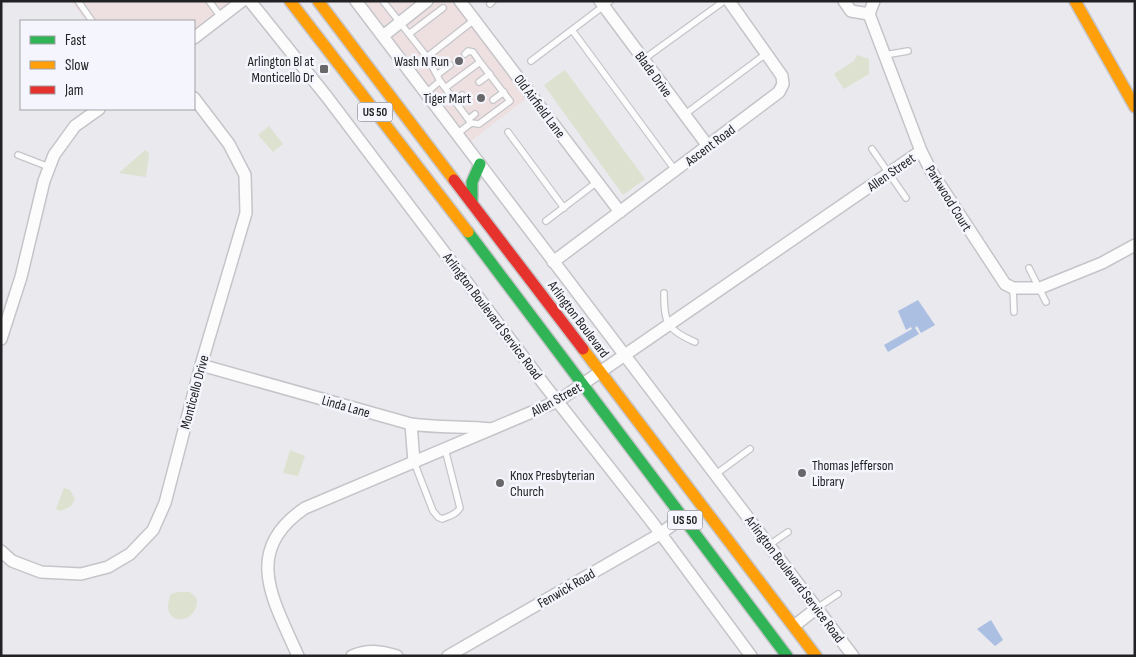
<svg xmlns="http://www.w3.org/2000/svg" width="1136" height="657" viewBox="0 0 1136 657" font-family="'Sofia Sans Condensed',sans-serif">
  <rect width="100%" height="100%" fill="#e9e9ee"/>
  <path fill="#eee0e1" d="M71,1H240L194,38V21H86Z
    M359,1H452L527,98L470,142Z"/>
  <path fill="#dde1cf" d="M857,55L869,59V74L844,89L834,74L854,61Z
    M565,70L645,179L623,195L544,85Z
    M269,126L283,144L273,152L258,135Z
    M145,150L149,153L146,177L119,173Z
    M290,450L305,456L298,476L283,473Z
    M64,488L70,490L75,499L71,506L61,511L56,509Z
    M178,592H190L197,599C198,627 157,627 171,594Z"/>
  <path fill="#abbfe2" d="M918,300L935,325L921,333L917,326L915,328L919,334L888,352L884,345L912,329L911,327L906,330L898,311Z
    M991,620L1003,640L995,646L977,629Z"/>
  <g fill="none" stroke-linecap="round" stroke-linejoin="round">
    <g stroke="#c5c5c9" stroke-width="8">
      <path id="lane" d="M78,1L92,21
        M209,1L221,17
        M383,1L427,57L440,81L471,123L479,124L510,101L480,62L445,88
        M490,4L493,1
        M572,30L675,170
        M409,34L443,8
        M465,54L468,51L473,52L480,62
        M885,55L908,51
        M427,57L474,20
        M644,59L724,1
        M531,61L610,1
        M437,75L450,65
        M479,82L490,74
        M426,93L440,81
        M493,100L504,92
        M455,101L462,95
        M684,115L767,53
        M469,119L475,114
        M508,132L564,208
        M457,134L471,123
        M872,149L906,198
        M18,155L49,167
        M546,221L597,182
        M1029,268L1046,302
        M1013,288L1014,312
        M664,293C664,323 667,330 695,342
        M414,462L433,511L438,517L442,519C449,516 456,515 460,508L445,449
        M716,474L750,449
        M769,545L788,532
        M817,608L838,594"/>
    </g>
    <g stroke="#c5c5c9" stroke-width="14">
      <path id="street" d="M250,1L327,97L543,383L652,522L751,656
        M356,1L853,656
        M460,1L620,212
        M600,1L708,146
        M844,1L851,11L869,14
        M874,1L869,14L921,151L931,171L1005,284L1013,288H1040L1102,263L1135,245
        M383,36L427,1
        M194,38L242,1
        M553,262L779,92L783,84L782,76L729,1
        M1,339L21,277L44,181L54,155L75,126L99,109
        M201,365L411,424C438,428 465,426 492,429
        M411,424L414,462
        M1,551L12,561L41,572L81,574L108,567L130,554L153,530L165,503L201,365L246,213L245,175L229,144L194,98
        M794,626L817,608
        M298,656C274,601 241,551 305,508L558,401L921,151
        M352,656C368,649 380,651 397,656
        M448,656L660,534L683,517"/>
    </g>
    <g stroke="#c5c5c9" stroke-width="14">
      <path id="fast" d="M472,202V182L480,164
        M468,232L787,656"/>
    </g>
    <g stroke="#c5c5c9" stroke-width="14">
      <path id="slow" d="M290,1L468,232
        M318,1L454,180
        M1075,1L1135,107
        M583,349L816,656"/>
    </g>
    <g stroke="#c5c5c9" stroke-width="14">
      <path id="jam" d="M454,180L583,349"/>
    </g>
    <use href="#lane" stroke="#fcfcfc" stroke-width="5.5"/>
    <use href="#street" stroke="#fcfcfc" stroke-width="11"/>
    <use href="#fast" stroke="#30b455" stroke-width="11"/>
    <use href="#slow" stroke="#ff9f0a" stroke-width="11"/>
    <use href="#jam" stroke="#e5322d" stroke-width="11"/>
  </g>
  <g fill="#68686b" stroke="#f5f6fd" stroke-width="2">
    <circle cx="459" cy="61" r="5"/>
    <rect x="319" y="64" width="10" height="10" rx="2.5"/>
    <circle cx="481" cy="98" r="5"/>
    <circle cx="802" cy="473" r="5"/>
    <circle cx="500" cy="483" r="5"/>
  </g>
  <g text-anchor="middle" stroke-width="5" stroke-linejoin="round" paint-order="stroke">
    <g fill="#f5f6fd" stroke="#616265" stroke-width="1">
      <rect x="357.5" y="102.5" width="35" height="19" rx="4"/>
      <rect x="667.5" y="510.5" width="35" height="19" rx="4"/>
    </g>
    <g font-size="12" font-weight="bold" fill="#222224">
      <text x="375" y="116">US 50</text>
      <text x="685" y="524">US 50</text>
    </g>
    <g font-size="14" fill="#222224" stroke="#f5f6fd" text-anchor="end">
      <text x="314" y="66">Arlington Bl at<tspan x="314" dy="16">Monticello Dr</tspan></text>
      <text x="449" y="66">Wash N Run</text>
      <text x="471" y="103">Tiger Mart</text>
      <text x="812" y="470" text-anchor="start">Thomas Jefferson<tspan x="812" dy="16">Library</tspan></text>
      <text x="510" y="480" text-anchor="start">Knox Presbyterian<tspan x="510" dy="16">Church</tspan></text>
    </g>
    <g font-size="14" fill="#222224" stroke="#f5f6fd">
      <text transform="translate(654 74) rotate(54)" y="5">Blade Drive</text>
      <text transform="translate(540 106) rotate(53)" y="5">Old Airfield Lane</text>
      <text transform="translate(710 145) rotate(-37)" y="5">Ascent Road</text>
      <text transform="translate(891 172) rotate(-35)" y="5">Allen Street</text>
      <text transform="translate(949 198) rotate(58)" y="5">Parkwood Court</text>
      <text transform="translate(493 316) rotate(53)" y="5">Arlington Boulevard Service Road</text>
      <text transform="translate(579 319) rotate(53)" y="5">Arlington Boulevard</text>
      <text transform="translate(194 392) rotate(-75)" y="5">Monticello Drive</text>
      <text transform="translate(556 399) rotate(-29)" y="5">Allen Street</text>
      <text transform="translate(346 406) rotate(16)" y="5">Linda Lane</text>
      <text transform="translate(795 579) rotate(53)" y="5">Arlington Boulevard Service Road</text>
      <text transform="translate(566 588) rotate(-30)" y="5">Fenwick Road</text>
    </g>
  </g>
  <rect width="1136" height="657" fill="none" stroke="#222224" stroke-width="5"/>
  <rect x="20" y="20" width="175" height="90" fill="#f5f6fd" stroke="#a1a1a6"/>
  <rect x="30" y="36" width="25" height="8" fill="#30b455" stroke="#a1a1a6"/>
  <text x="65" y="45" font-size="15" fill="#222224">Fast</text>
  <rect x="30" y="61" width="25" height="8" fill="#ff9f0a" stroke="#a1a1a6"/>
  <text x="65" y="70" font-size="15" fill="#222224">Slow</text>
  <rect x="30" y="86" width="25" height="8" fill="#e5322d" stroke="#a1a1a6"/>
  <text x="65" y="95" font-size="15" fill="#222224">Jam</text>
</svg>
